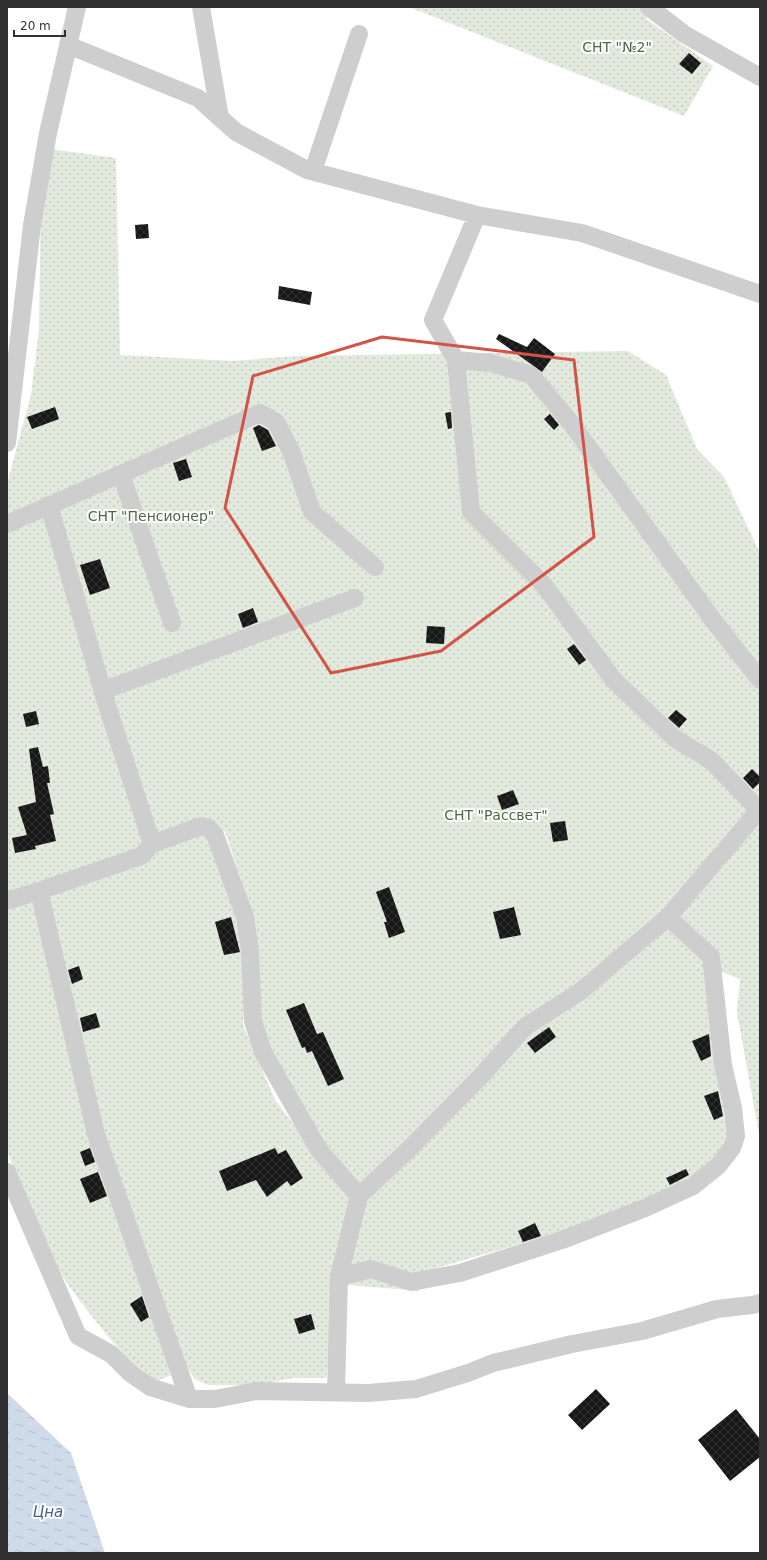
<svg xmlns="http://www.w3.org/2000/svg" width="767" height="1560" viewBox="0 0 767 1560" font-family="'DejaVu Sans',sans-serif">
  <defs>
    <pattern id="park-dots" width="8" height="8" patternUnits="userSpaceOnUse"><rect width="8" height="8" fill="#e2e9dd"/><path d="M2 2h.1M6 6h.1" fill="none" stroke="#c2c8be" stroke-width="1.8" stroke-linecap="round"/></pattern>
    <pattern id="water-ripples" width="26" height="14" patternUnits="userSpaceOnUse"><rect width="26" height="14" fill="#cfdbe9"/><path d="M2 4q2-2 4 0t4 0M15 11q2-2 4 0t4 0" fill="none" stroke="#b2bcc8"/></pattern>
    <pattern id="building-cross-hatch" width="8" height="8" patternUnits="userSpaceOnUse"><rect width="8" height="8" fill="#181818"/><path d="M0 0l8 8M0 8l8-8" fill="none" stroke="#313131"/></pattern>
  </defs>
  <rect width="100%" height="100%" fill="#fff"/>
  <path fill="url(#park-dots)" fill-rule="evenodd" d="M409,7H652L646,19L713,66L684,116Z
    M50,149L116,158L120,355L233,361L295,356L628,351L666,375L697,449L724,477L760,553V1139L737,1013L740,979L710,967L731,1135L714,1163L670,1189L578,1227L412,1275L419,1291L338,1284L326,1378H294L255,1385H208L195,1379L187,1368L150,1384C108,1337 59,1283 34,1224C24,1200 16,1175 7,1150V484L31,395L39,329L41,199ZM225,831L251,911L260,1032L333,1175L275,1100L243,1025L246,942L209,836Z"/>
  <path fill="url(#water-ripples)" d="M7,1393L71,1453L105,1553H7Z"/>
  <path fill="url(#building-cross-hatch)" d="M689,53L701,63L692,74L679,64Z
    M148,224L149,238L136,239L135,225Z
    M279,286L312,292L310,305L278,299Z
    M499,334L527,347L534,338L555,354L542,372L496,339Z
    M55,407L59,419L32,429L27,417Z
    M451,412L452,428L448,429L445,413Z
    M550,414L559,425L554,430L544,419Z
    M259,425L268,430L276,446L262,451L253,428Z
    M186,459L192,477L179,481L173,463Z
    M100,559L110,588L90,595L80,565Z
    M253,608L258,622L243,628L238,614Z
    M427,626L445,627L444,644L426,643Z
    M574,644L586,660L579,665L567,649Z
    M676,710L687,719L679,728L668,718Z
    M36,711L39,724L26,727L23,714Z
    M38,747L43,767L48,766L50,783H47L54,814L50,815L56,841L35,846L36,849L15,853L12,838L27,835L18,807L36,802L29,749Z
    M752,769L760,777V782L753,789L743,778Z
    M513,790L519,804L502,810L497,796Z
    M565,821L568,840L553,842L550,823Z
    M389,887L405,932L389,938L384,922H387L376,892Z
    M514,907L521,935L500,939L493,912Z
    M231,917L240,952L224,955L215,922Z
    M79,966L83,979L72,984L68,970Z
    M304,1003L317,1034L323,1032L344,1079L328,1086L312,1051L307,1053L305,1047L302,1048L286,1010Z
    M96,1013L100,1027L83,1032L80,1018Z
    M549,1027L556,1037L535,1053L527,1043Z
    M709,1034L711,1056L701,1061L692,1041Z
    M718,1091L723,1116L714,1120L704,1096Z
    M90,1148L95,1162L85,1166L80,1152Z
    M275,1148L278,1154L286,1150L303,1178L291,1186L287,1181L267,1197L256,1180L227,1191L219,1171Z
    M686,1169L689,1175L670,1185L666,1178Z
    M98,1172L107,1196L90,1203L80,1179Z
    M535,1223L541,1236L523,1242L518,1231Z
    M142,1296L149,1317L141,1322L130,1304Z
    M311,1314L315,1329L299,1334L294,1319Z
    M596,1389L610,1404L582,1430L568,1415Z
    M736,1409L760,1439V1457L730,1481L698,1440Z"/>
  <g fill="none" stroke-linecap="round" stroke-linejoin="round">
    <path stroke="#cecece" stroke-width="18" d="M201,7L220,118
      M649,7L684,34L760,77
      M68,45L198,98L236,132L307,170L477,215L582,233L760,294
      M313,171L359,34
      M477,215L433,320L456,360L471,512L544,585L613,679L674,738L712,761L759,810
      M456,360L491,363L531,375L568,419L713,620L760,680
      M7,443L32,225L48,133L77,7
      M121,474L172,623
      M49,505L105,699L152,844L141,856L39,891L96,1134L189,1399
      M7,524L260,413L276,422L291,451L312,512L375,567
      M102,691L355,598
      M152,844L201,826L209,828L215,835L245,917L250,951L253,1021L263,1052L319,1150L359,1196L339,1277L336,1391
      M7,901L39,891
      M7,1172L78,1336L111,1354L130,1373L150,1387L189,1399H215L256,1391L368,1393L416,1389L468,1373L493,1363L572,1344L642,1331L717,1309L752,1305L760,1303
      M359,1196L406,1152L482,1075L525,1027L581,991L668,917L760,809
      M339,1277L371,1269L411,1282L460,1273L562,1240L645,1208L693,1186L718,1166L732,1148L736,1136L733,1108L723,1065L711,957L668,917"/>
  </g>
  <path fill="none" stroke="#d35347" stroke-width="3" stroke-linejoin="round" d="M382,337L574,360L594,537L441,651L331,673L225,508L253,376Z"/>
  <g text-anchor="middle" stroke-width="4" stroke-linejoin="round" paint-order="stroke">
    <g font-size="14" fill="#4e6842" stroke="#fff">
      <text x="617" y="52">СНТ "№2"</text>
      <text x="151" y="521">СНТ "Пенсионер"</text>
      <text x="496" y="820">СНТ "Рассвет"</text>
    </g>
    <g font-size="15" font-style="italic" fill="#47658a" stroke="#fff">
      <text x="48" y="1517">Цна</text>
    </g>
  </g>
  <rect width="767" height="1560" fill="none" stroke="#313131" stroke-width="16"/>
  <path d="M14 30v6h51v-6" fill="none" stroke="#313131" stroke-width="2"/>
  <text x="20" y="30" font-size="12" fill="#313131" stroke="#ffffff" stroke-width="3" paint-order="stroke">20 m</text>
</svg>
